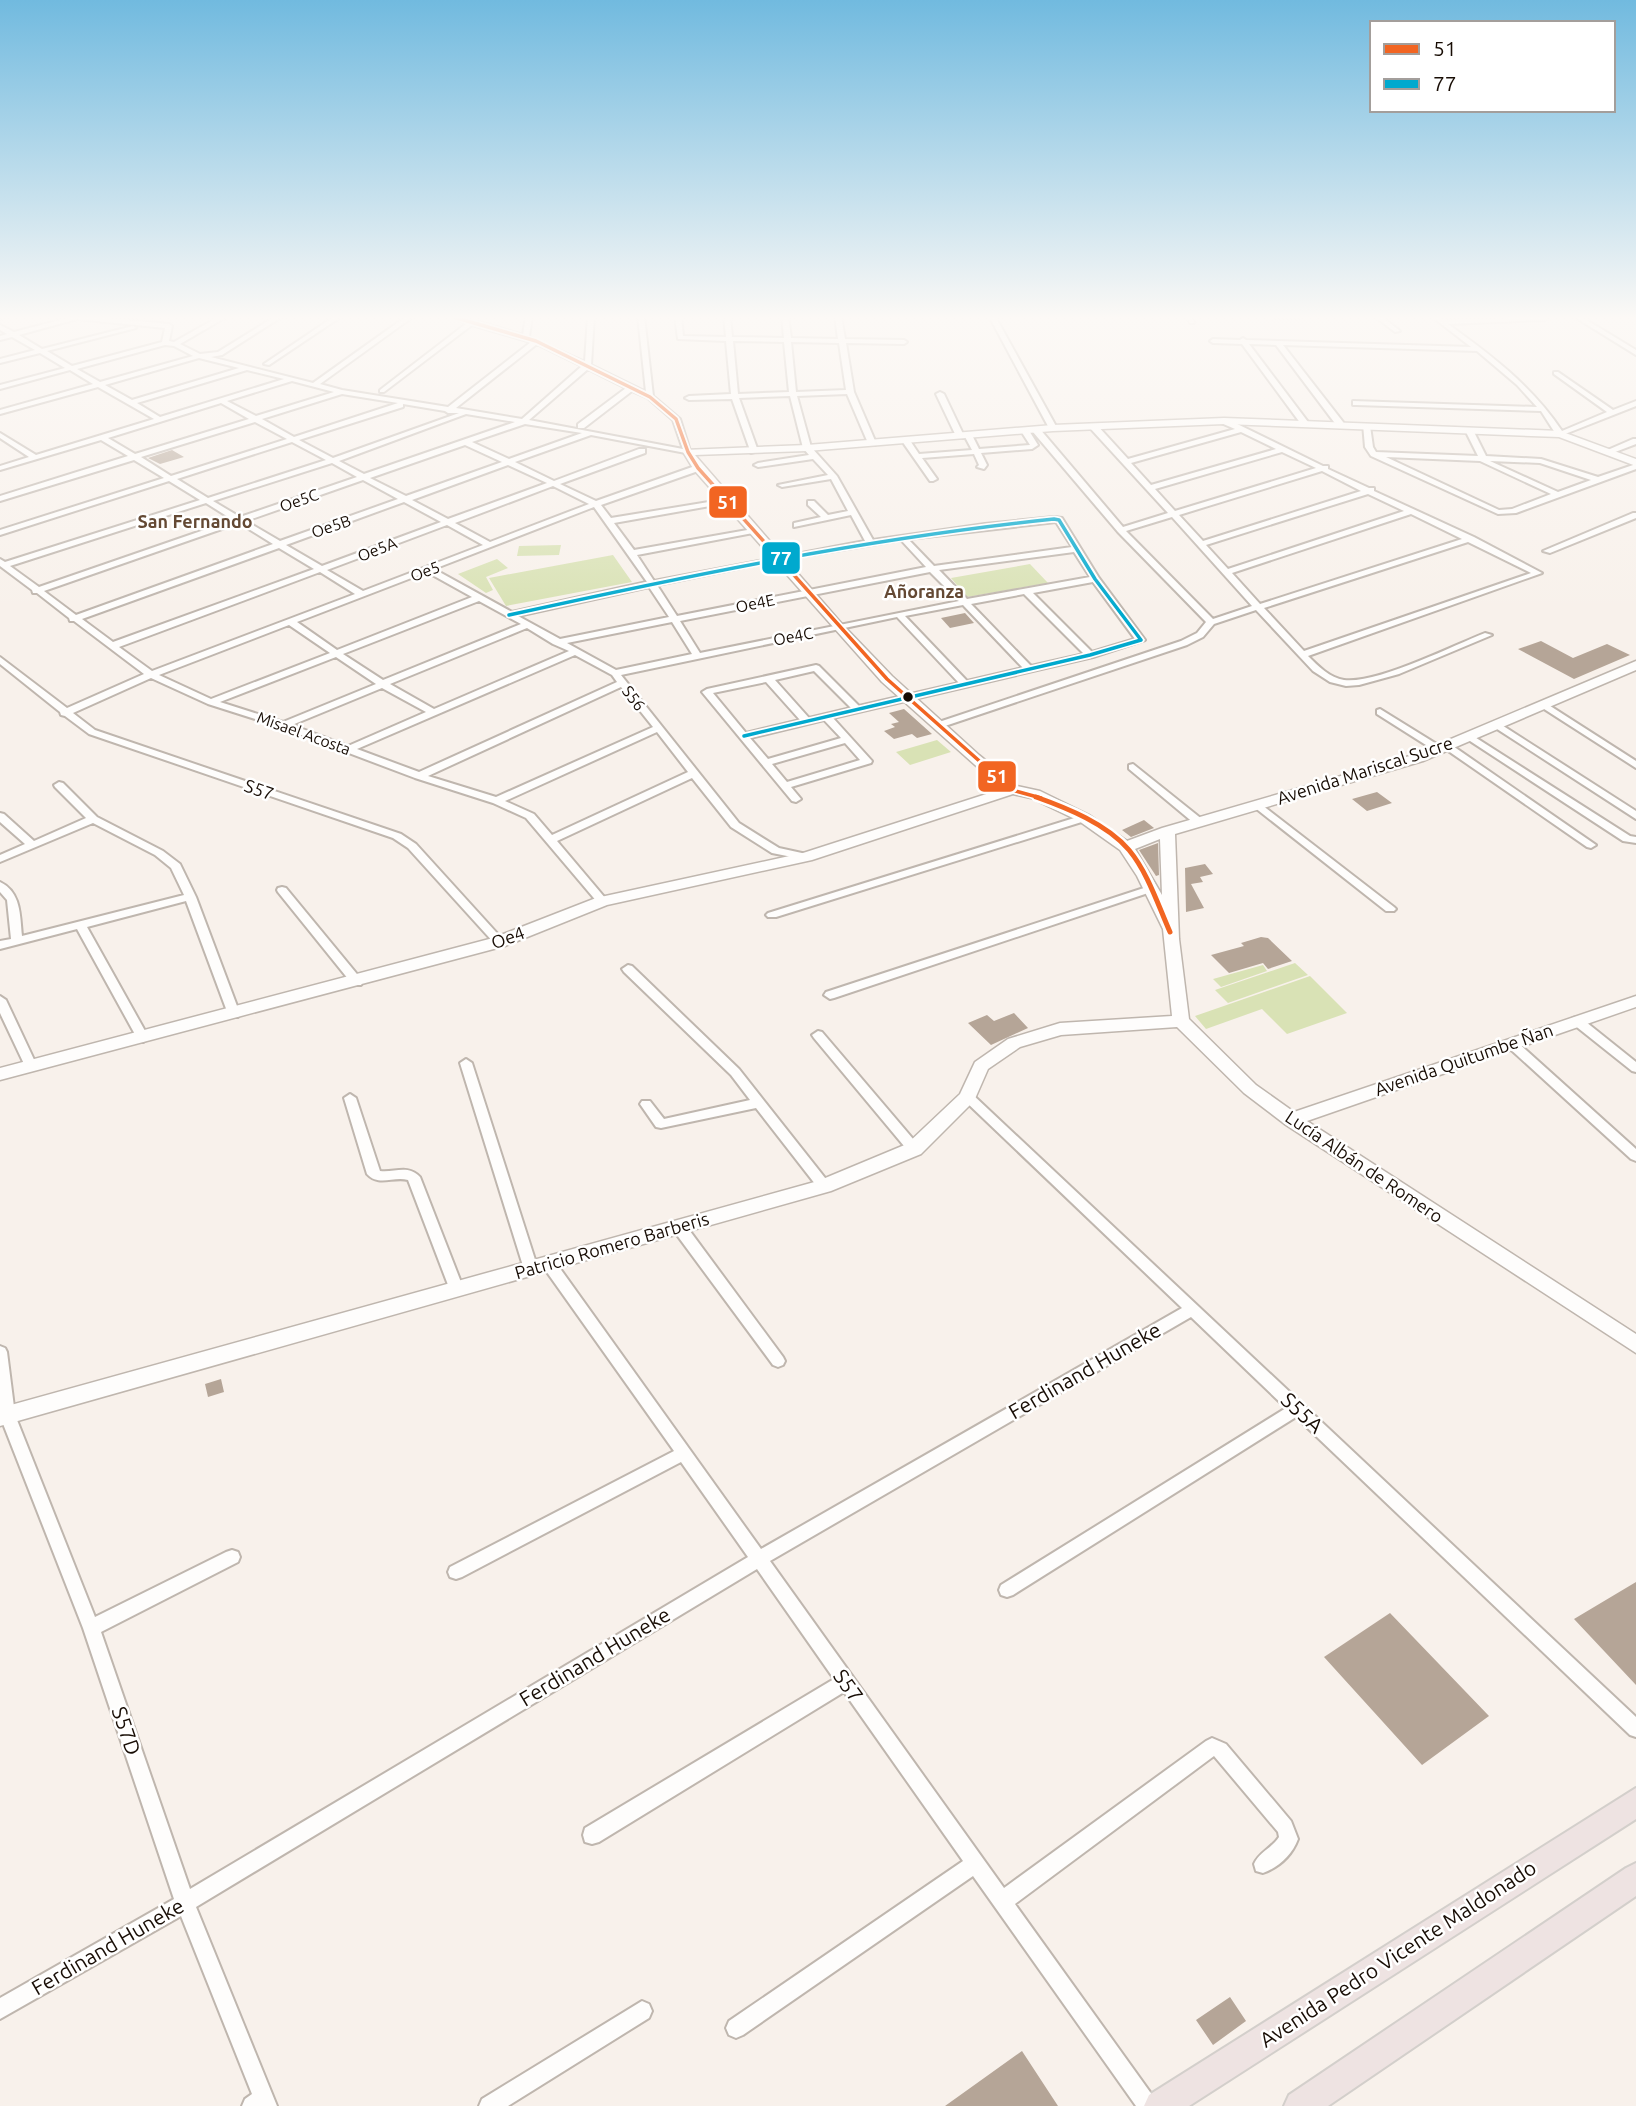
<svg xmlns="http://www.w3.org/2000/svg" width="1636" height="2106" viewBox="0 0 1636 2106" font-family="Ubuntu,sans-serif">
  <rect width="100%" height="100%" fill="#f8f1eb"/>
  <path fill="#d9e2b5" d="M561,545L559,555L517,556L519,546Z
    M613,555L632,582L506,606L489,578Z
    M497,559L508,568L486,577L493,590L486,593L458,574Z
    M1030,564L1048,583L967,597L951,578Z
    M937,740L951,752L910,765L896,752Z
    M1295,963L1308,975L1228,1003L1215,990Z
    M1263,965L1267,971L1221,987L1213,979Z
    M1310,976L1347,1013L1287,1034L1262,1009L1206,1029L1195,1016Z"/>
  <path fill="#b5a597" d="M172,450L184,457L160,464L148,458Z
    M965,613L974,623L950,628L941,618Z
    M1541,641L1573,658L1607,644L1630,655L1574,679L1518,649Z
    M904,709L932,734L917,738L912,734L894,739L884,731L895,727L891,724L899,722L889,713Z
    M1377,792L1392,803L1367,811L1352,799Z
    M1144,820L1154,828L1131,837L1122,830Z
    M1158,843L1159,875L1156,876L1139,850Z
    M1205,864L1213,874L1200,877L1203,882L1191,884L1204,908L1186,912L1185,868Z
    M1261,937L1268,938L1292,961L1268,969L1263,963L1229,973L1211,955L1244,946L1241,943Z
    M1014,1013L1028,1028L991,1045L968,1023L987,1015L994,1021Z
    M221,1379L224,1392L208,1397L205,1384Z
    M1636,1582V1685L1574,1619Z
    M1390,1613L1489,1716L1422,1765L1324,1657Z
    M1230,1997L1246,2021L1213,2045L1196,2020Z
    M1022,2051L1058,2106H945Z"/>
  <g fill="none" stroke-linecap="round" stroke-linejoin="round">
    <g stroke="#bfb6ae" stroke-width="4">
      <path id="street" d="M0,316H9L0,319Z
        M66,316H87L169,324L172,326L169,341L174,342L220,316H228L180,344L200,354L218,352L276,316H283L222,355L211,357L313,383L407,316H414L320,384L342,390L448,407L531,342L472,325L384,392H380V390L467,323L447,316H457L470,320L471,316H477L476,321L523,335L526,316H532L529,337L585,362L588,316H594L591,365L646,392L638,316H644L653,396L680,419L691,454L591,435L515,462L554,481L639,449H645V453L560,484L596,501L695,466H701V470L601,505L611,518L727,499L731,501L727,503L614,523L634,550L753,529L757,531L753,533L637,555L654,581L865,541L851,515L794,527V523L821,517L808,505V501H814L828,515L848,511L831,479L782,487L778,485L828,475L813,459L758,467L754,465L758,463L809,455L803,448L790,396L739,398L758,451L751,453L732,399L689,400L685,398L689,396L731,394L726,341L678,339L675,316H681L683,336L726,337L724,316H730L732,337L784,338L782,316H788L791,338L838,339L835,316H841L845,339L904,340L907,342L904,344L846,343L854,392L876,443L875,445L868,443L847,394L797,396L811,447L837,476L873,540L985,524L1054,517L1062,518L1099,578L1145,640L1093,657L833,718L872,761L871,763L791,787L801,799L796,802L792,801L702,692L707,689L816,665L819,666L859,706L959,683L897,617L621,675L739,823L779,848L811,855L812,857L807,860L772,853L731,827L692,778L557,841L606,899L608,901L606,903H598L526,818L493,803L415,778L280,727L208,704L151,678L73,713L95,730L401,834L416,844L505,942L499,946L495,944L408,848L393,838L89,734L65,716L61,715L60,712L0,664V657L67,708L144,674L74,621H70L69,618L37,593H33L32,590L0,566V559L5,562L200,500L169,481L0,535V530L164,478L134,460L0,501V496L128,456L101,440L0,470V466L29,457L0,438V433L36,455L154,419L98,387L0,414V410L93,384L70,370L0,389V385L65,368L40,353L0,363V359L35,350L12,337L0,340V336L7,334L0,330V325L14,332L68,318ZM77,319L165,328L162,342L72,366L47,351L136,328L133,326L42,349L19,335ZM733,341L784,342L789,392L738,394ZM791,342L839,343L846,390L796,392ZM537,344L582,366L522,419L456,408ZM165,345L174,346L193,356L100,382L77,369ZM199,358L239,368L132,400L105,385ZM588,369L626,388L578,424V428H584L632,391L648,398L673,420L683,449L529,420ZM247,370L284,379L160,417L137,403ZM292,381L334,392L256,416L227,401ZM342,394L398,403L294,437L262,419ZM221,403L249,419L135,454L108,438ZM403,404L445,411L448,413H459L333,458L299,440L403,407ZM466,414L515,422L364,474L339,461ZM255,422L287,439L171,476L141,457ZM525,424L582,433L509,459L472,442ZM292,442L326,460L208,498L177,479ZM465,445L502,462L406,496L370,478ZM332,463L357,477L240,517L213,501ZM508,465L547,483L448,519L412,500ZM363,480L398,499L280,541L246,521ZM553,486L589,504L490,542L455,523ZM404,502L441,522L322,566L286,545ZM206,503L233,520L39,587L10,566ZM594,507L647,582L512,612L434,569ZM1056,522L1072,547L934,566L908,539ZM239,523L273,544L76,615L44,591ZM447,525L483,545L363,591L327,570ZM901,540L926,567L677,616L657,585L780,560ZM279,548L314,569L113,642L82,619ZM1074,552L1090,577L967,599L939,570ZM320,572L355,594L152,671L119,647ZM427,572L472,597L337,650L297,622ZM930,572L959,601L700,653L680,621ZM1093,582L1135,639L1092,652L1033,593ZM649,587L669,617L560,639L518,616ZM1024,594L1084,654L1031,666L971,604ZM479,601L521,624L383,680L343,654ZM963,605L1023,668L967,681L905,616ZM672,622L692,654L616,670L567,643ZM289,625L330,653L211,699L159,675ZM527,628L553,644L569,651L434,709L390,684ZM575,655L612,675L617,682L419,772L357,749ZM336,657L376,684L283,722L220,702ZM814,671L851,708L809,718L775,680ZM766,682L800,720L746,733L713,693ZM621,687L653,727L496,797L428,776ZM382,688L426,712L348,746L292,725ZM824,720L841,738L768,759L750,738ZM657,732L688,772L552,835L534,814L505,801ZM845,743L860,760L787,782L772,764Z
        M335,316H342L269,365L264,364Z
        M989,316H995L1057,428L1056,430L1049,428Z
        M1186,316H1192L1194,323H1190Z
        M1272,316H1303L1300,318H1275Z
        M1374,316H1381L1400,331L1395,332Z
        M1431,316H1438L1444,320L1547,317L1548,318L1545,320L1448,324C1491,355 1532,386 1562,431L1607,412L1554,374V372H1558L1613,410L1636,401V406L1560,436H1557L1541,411L1356,405H1353V401L1537,407L1517,385L1477,351L1283,345L1343,422L1344,424L1340,426H1337L1276,345L1249,344L1308,422L1304,424H1301L1242,344L1213,343L1210,341L1213,339L1240,340L1243,338L1246,340L1471,347Z
        M1573,316H1580L1636,350V355Z
        M940,392L944,394L964,436L963,438L956,436L936,394Z
        M1221,419H1227L1323,466H1328V469L1369,488H1374V491L1474,537L1542,573L1308,656C1318,666 1330,678 1344,680C1377,684 1452,646 1485,633L1492,635L1399,674L1359,685L1346,686L1330,682L1313,671L1256,610L1214,624L1203,637L1187,645L942,727H936V723L1181,641L1197,633L1206,622L1118,532L1033,432V428H1039L1123,527L1168,513L1090,428V424H1096L1128,459L1235,429L1221,423ZM1241,432L1276,449L1151,485L1131,463ZM1282,452L1316,468L1175,511L1155,489ZM1322,471L1361,491L1203,541L1179,515ZM1368,494L1404,511L1228,569L1206,545ZM1411,514L1462,539L1260,604L1232,573ZM1172,517L1252,606L1213,619L1126,531ZM1468,542L1531,573L1304,651L1264,608Z
        M1363,424L1370,426L1373,447L1376,452L1478,456L1465,430L1469,428L1473,430L1486,456L1541,459L1598,477L1636,464V469L1516,513L1498,514L1371,456L1365,447ZM1386,457L1480,461L1551,494L1512,509L1499,510ZM1490,461L1540,463L1591,480L1558,492Z
        M1022,429H1028L1038,445L1032,449L981,453L987,465L984,469L977,467L979,465L974,454L922,458L937,479L933,481H930L902,441L909,439L919,454L972,450L964,435L968,433L972,435L979,449L1030,445L1021,431Z
        M1633,439H1636V444L1610,454L1603,452Z
        M1633,513H1636V518L1550,553L1543,551Z
        M1544,702L1636,761V768L1541,707L1539,705Z
        M1380,709L1443,748L1444,744H1450L1596,845L1591,848L1587,847L1444,748L1443,752H1437L1377,714V710Z
        M1497,722L1636,811V819L1494,727L1492,725Z
        M1470,734L1630,836L1636,837V843L1623,841L1467,739V735Z
        M1133,764L1203,820V824H1195L1129,769V765Z
        M59,782L63,783L97,817L163,851L180,864L196,897L240,1014L238,1017H230L228,1014L186,901L87,927L149,1038L143,1042L137,1038L77,929L0,949V941L11,939L7,900L0,892V882C21,892 20,915 22,936L184,895L171,868L155,855L93,823L0,862V855L25,844L0,822V813L4,814L34,841L86,818L55,787L54,785Z
        M1258,802L1394,907L1396,909L1394,911H1386L1254,807V803Z
        M1084,815L1089,818L1088,820L776,917H768L766,915L768,913Z
        M1150,886L1154,887L1155,889L1154,891L834,998L830,999L824,995L826,992Z
        M282,887L286,888L361,979L363,982L361,985H353L278,892L277,890L278,888Z
        M628,965L632,966L739,1069L829,1183L831,1186L829,1189H819L756,1108L661,1128L656,1127L640,1104L642,1101H650L664,1119L750,1100L731,1075L624,972L622,969Z
        M0,996L6,1000L37,1066L35,1069H27L25,1066L0,1013Z
        M1577,1017L1581,1018L1636,1062V1072L1632,1071L1573,1024L1571,1021L1573,1018Z
        M818,1031L822,1032L919,1146L921,1149L919,1152H909L814,1038L812,1035Z
        M1512,1040L1516,1041L1636,1149V1161L1631,1159L1508,1047L1506,1044L1508,1041Z
        M466,1059L472,1063L538,1269L536,1273L531,1274L526,1273L524,1269L460,1063Z
        M968,1093L972,1094L1636,1717V1737L1630,1735L1296,1417L1013,1595L1007,1597L1001,1595L999,1590L1001,1585L1286,1408L1191,1317L770,1561L1004,1888L1206,1741L1212,1738L1226,1744L1291,1821L1298,1839C1292,1855 1279,1867 1263,1873L1256,1871L1254,1864C1259,1852 1272,1848 1279,1837L1278,1832L1214,1756L1015,1904L1155,2099L1158,2106H1136L973,1876L743,2035L736,2038L729,2035L726,2028L729,2021L963,1861L844,1692L599,1842L592,1844L585,1842L583,1835L585,1828L834,1679L757,1569L196,1907L277,2106H242L245,2099L252,2094L181,1916L0,2019V1998L174,1899L83,1628L0,1416V1346L5,1348L7,1352L15,1415L95,1617L226,1552L232,1550L238,1552L240,1557L238,1562L101,1632L190,1889L748,1557L681,1462L462,1577L456,1579L450,1577L448,1572L450,1567L674,1451L544,1268L542,1264L544,1260L549,1259L554,1260L761,1549L1182,1308L964,1100L962,1097L964,1094Z
        M350,1094L356,1098L380,1171C394,1173 408,1164 420,1177L464,1290L462,1294L457,1295L452,1294L450,1290L408,1180C393,1176 379,1187 367,1174L344,1098Z
        M679,1222L684,1223L783,1357L785,1361L783,1365L778,1367L773,1365L674,1231L672,1227L674,1223Z
        M642,2001L649,2004L652,2011L649,2018L508,2106H479L482,2099Z"/>
    </g>
    <g stroke="#bfb6ae" stroke-width="3">
      <path id="secondary" d="M1224,418L1560,431L1636,459V466L1559,437L1224,424L1053,431L807,451L695,455L842,624L892,676L979,755L1017,786L1040,791L1089,815L1127,841L1162,828L1413,755L1636,661V670L1423,761L1175,834L1179,939L1189,1019L1256,1085L1294,1112L1636,996V1007L1307,1121L1636,1334V1353L1286,1125L1244,1093L1177,1027L1061,1035L1020,1047L988,1069L974,1101L921,1154L831,1191L0,1426V1408L818,1181L907,1144L960,1094L975,1062L1008,1039L1060,1023L1172,1016L1163,929L1137,876L1120,850L1079,821L1031,798L1013,794L812,860L607,905L505,946L0,1080V1068L493,938L596,898L803,853L1002,789L882,682L694,470L683,452L684,450L807,445L1053,425ZM1160,839L1162,895L1135,849Z"/>
    </g>
    <g stroke="#d3cfcb" stroke-width="4">
      <path id="primary" d="M1636,1788V1819L1189,2106H1144L1149,2095Z
        M1636,1863V1896L1328,2106H1284L1289,2095L1626,1868Z"/>
    </g>
    <use href="#street" fill="#fefdfc" fill-rule="evenodd"/>
    <use href="#secondary" fill="#fefdfc" fill-rule="evenodd"/>
    <use href="#primary" fill="#eee3e2" fill-rule="evenodd"/>
    <g stroke="#fff" stroke-width="7">
      <path id="bus-1-far1" d="M450,316L536,341L650,397L676,419L688,452L698,468L887,679L1012,790L1041,798"/>
    </g>
    <g stroke="#fff" stroke-width="10">
      <path id="bus-1" d="M1036,797C1067,808 1107,824 1129,850C1148,873 1158,905 1170,932"/>
    </g>
    <g stroke="#fff" stroke-width="7">
      <path id="bus-2" d="M509,615C690,575 870,538 1054,519L1059,520L1095,579L1141,640L1090,655L744,736"/>
    </g>
    <use href="#bus-1-far1" stroke="#f26522" stroke-width="3.5"/>
    <use href="#bus-1" stroke="#f26522" stroke-width="5"/>
    <use href="#bus-2" stroke="#00a9ce" stroke-width="3.5"/>
  </g>
  <linearGradient id="sky" x2="0" y2="1"><stop stop-color="#71badf"/><stop offset="0.52" stop-color="#fcf9f6"/><stop offset="1" stop-color="#fcf9f6" stop-opacity="0"/></linearGradient>
  <rect width="1636" height="611" fill="url(#sky)"/>
  <circle fill="#180d05" stroke="#fff" stroke-width="2.5" cx="908" cy="697" r="6"/>
  <g text-anchor="middle" stroke-width="5" stroke-linejoin="round" paint-order="stroke">
    <g font-size="16" fill="#180d05" stroke="#fff">
      <text transform="translate(299 500) rotate(-19)" y="6">Oe5C</text>
      <text transform="translate(331 526) rotate(-19)" y="6">Oe5B</text>
      <text transform="translate(377 549) rotate(-21)" y="6">Oe5A</text>
      <text transform="translate(425 571) rotate(-21)" y="6">Oe5</text>
      <text transform="translate(755 603) rotate(-12)" y="6">Oe4E</text>
      <text transform="translate(793 636) rotate(-11)" y="6">Oe4C</text>
      <text transform="translate(634 698) rotate(52)" y="6">S56</text>
      <text transform="translate(304 733) rotate(20)" y="6">Misael Acosta</text>
    </g>
    <g font-size="18" font-weight="bold" fill="#644934" stroke="#fff">
      <text x="195" y="528">San Fernando</text>
      <text x="924" y="598">Añoranza</text>
    </g>
    <g font-size="18" fill="#180d05" stroke="#fff">
      <text transform="translate(1365 771) rotate(-18)" y="6">Avenida Mariscal Sucre</text>
      <text transform="translate(259 790) rotate(19)" y="6">S57</text>
      <text transform="translate(508 938) rotate(-20)" y="6">Oe4</text>
      <text transform="translate(1464 1060) rotate(-19)" y="6">Avenida Quitumbe Ñan</text>
      <text transform="translate(1364 1167) rotate(34)" y="6">Lucía Albán de Romero</text>
      <text transform="translate(612 1246) rotate(-16)" y="6">Patricio Romero Barberis</text>
    </g>
    <g font-size="21" fill="#180d05" stroke="#fff">
      <text transform="translate(1085 1371) rotate(-30)" y="7">Ferdinand Huneke</text>
      <text transform="translate(1302 1413) rotate(43)" y="7">S55A</text>
      <text transform="translate(595 1657) rotate(-31)" y="7">Ferdinand Huneke</text>
      <text transform="translate(848 1686) rotate(54)" y="7">S57</text>
      <text transform="translate(126 1731) rotate(71)" y="7">S57D</text>
      <text transform="translate(108 1947) rotate(-30)" y="7">Ferdinand Huneke</text>
      <text transform="translate(1398 1954) rotate(-33)" y="7">Avenida Pedro Vicente Maldonado</text>
    </g>
  </g>
  <g stroke="#fff" stroke-width="2.5">
    <rect x="708" y="485" width="40" height="34" rx="7" fill="#f26522"/>
    <rect x="761" y="541" width="40" height="34" rx="7" fill="#00a9ce"/>
    <rect x="977" y="760" width="40" height="33" rx="7" fill="#f26522"/>
  </g>
  <g font-size="19" text-anchor="middle" font-weight="bold" fill="#fff">
    <text x="728" y="509">51</text>
    <text x="781" y="565">77</text>
    <text x="997" y="783">51</text>
  </g>
  <rect x="1370" y="21" width="245" height="91" fill="#ffffff" stroke="#a39e9b" stroke-width="2"/>
  <rect x="1384" y="44" width="35" height="10" fill="#f26522" stroke="#a39e9b" stroke-width="2"/>
  <text x="1433" y="56" font-size="21" fill="#180d05">51</text>
  <rect x="1384" y="79" width="35" height="10" fill="#00a9ce" stroke="#a39e9b" stroke-width="2"/>
  <text x="1433" y="91" font-size="21" fill="#180d05">77</text>
</svg>
